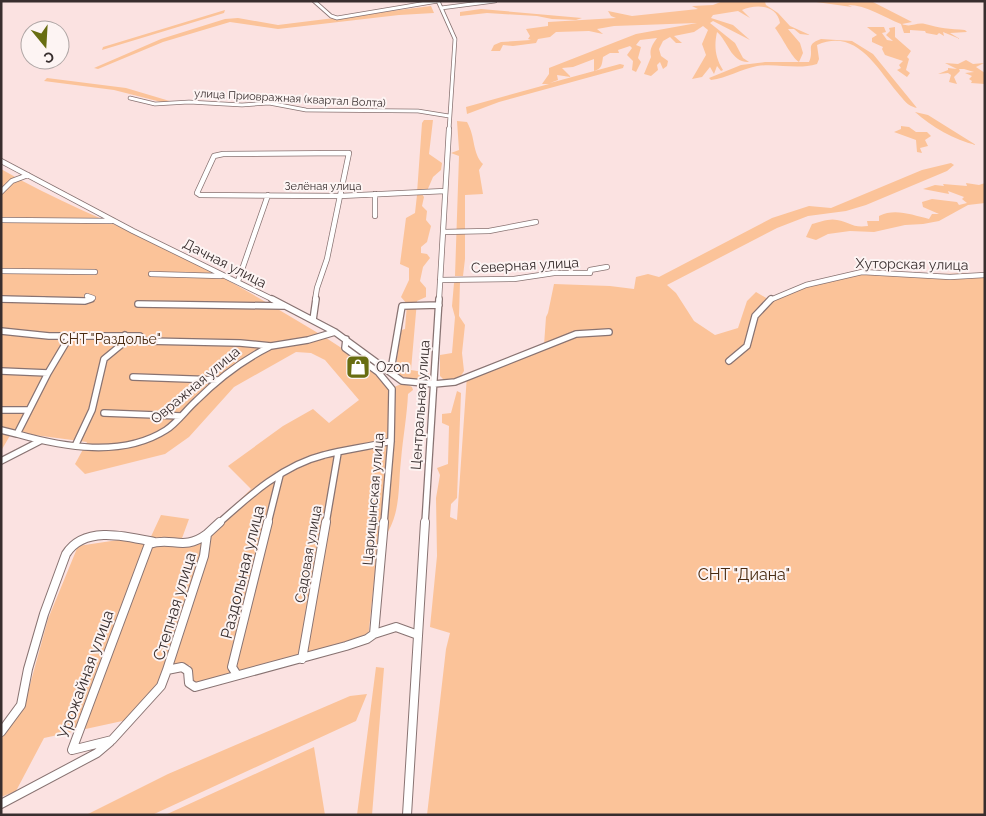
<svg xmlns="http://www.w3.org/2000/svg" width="986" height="816" viewBox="0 0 986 816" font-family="Raleway,sans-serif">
  <rect width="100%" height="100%" fill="#fbe2e1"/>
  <path fill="#fbc399" d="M723,1H774L765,2L766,5L778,13L790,26L810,35L800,34L794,29H788L800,43L803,53L799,62C792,58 782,37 775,28L780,23C777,4 755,4 742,10L750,18L738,11L713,15L711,18L733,25L750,40L713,21L710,23L735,43L743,58L749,62C731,63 728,41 717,32C714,46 715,57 723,70L721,71L717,66L714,74L710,67L702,77L692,79L706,55L702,44L708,30L703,26L694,32L674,36L682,43H676L670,37L663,41L659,49L661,56L668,61L667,66L663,69L660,62L657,65L658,70L651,76L644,74L651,57C649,49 653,44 657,38L640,40L636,45L641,47L638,58L641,62L636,72L632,70L633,61L627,55L632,48L630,46L618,50L619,53H610L603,57C602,64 602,69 594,71V59L573,67L562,68L571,77L557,75L558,80L550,83L620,64L624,65L623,68L499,102L467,114L466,107L549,84H542L549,74V68L636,34L697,23L614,26L597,29L603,34L589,31L556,32L550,37L538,39L536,43L513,46L503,45L500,51H491L494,45L501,42L531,40L528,39L530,36L526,29L548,26V22L616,18L611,16L608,11L632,16L698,9L692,6L713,5Z
    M809,1H871L912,22L902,24C911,28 916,22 925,24C939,28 950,29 965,30L967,32L950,33L960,39L943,32L944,36L939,33L937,35L926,33L925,31L910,30V33H904L901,24C883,17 867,5 848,5L852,7Z
    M431,6L434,13L399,15L278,29L230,22L163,42L98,69L94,68L161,39L225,19L238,18L278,25Z
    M481,9L582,18L576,20L552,19L537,16L487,13L460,16V12Z
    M225,10L224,13L102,50L103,47Z
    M884,27L886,32L882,33L887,40L893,41L886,35L890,31L889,28L895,27V37L911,51L907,57L909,59L906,70L910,73L907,77L897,70L901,68L899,65L903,61L885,55L882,49L883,47L872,42V38L877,35L867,27Z
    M821,39L852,41L873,54L917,108C907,106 904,100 897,92C876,67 856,28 817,45L819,59L817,64C797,70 777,63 757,66C741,69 727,78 711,80L709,78L741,65L765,62H809C815,49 804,45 821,39Z
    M966,60L973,64L984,63L976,67L985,73V84L971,83L972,81L969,79L972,76L965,73L974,72L964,69H959L960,71L954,77L957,84L949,82L951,75L948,73L938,74L948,70V68L957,69L945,63L958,64Z
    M47,78L126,88L173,102L165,103L114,90L44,81Z
    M915,112L928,115L976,145C954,140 932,127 915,112Z
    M424,120H433L429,154L442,163L441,170L433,177L427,191L417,193L422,123Z
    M457,121L467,122C476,138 472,153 483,164L479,170L483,194L465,195V259L463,276H455L459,156L451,153L459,150Z
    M901,126L909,127L916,132H927L931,136L925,140L928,146L920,148L922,153L917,152L916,140L894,132L901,129Z
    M951,163L954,165L947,171L866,205L846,211L808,216L777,228L667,285L676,293L694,321L715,335L738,328L747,301L756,292L768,299L807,283L860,270L937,274L985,273V815H427L446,649L450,633L430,627L437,556L436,498L440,475L437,468L448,464L449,426L442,423V414L451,413L457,391L461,393L457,498L451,504L450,517L457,520L467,375L544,345L546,317L548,313L554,284L610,286L634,289L636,277L648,274L659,277L772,218L809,206L831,208L922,170Z
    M1,169C54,200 111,222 166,248C207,268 246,290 286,314C322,335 358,356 388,385V447L368,639L193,684L190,665L164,670L157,690L127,720L44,738L16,791L1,797V738L18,714L28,692L48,619L78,546L118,540L148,543L161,515L189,519L181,541L206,533L251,489L228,466L283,426L313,409L329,423L359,400L325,360L311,353L296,352L234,387L189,437L165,454L85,474L75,464L87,442L12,432L1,451Z
    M966,183L979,185L985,183V203L968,205L939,221L923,224L905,225L874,232L850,231L828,234L816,240L806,237L812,224C819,222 830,218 837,220C850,222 851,228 868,226L867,221H879V216C895,208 912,215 929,219L932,214H939L923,207L922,202L932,199L957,202L959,205L967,203L962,199L964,197L948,191L949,194L923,189L935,185L944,186L943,184L967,186Z
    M422,194L424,197L422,206L427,211L426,220L431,226L427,242L421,247V253L427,254L430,258L423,267L420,281L426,288V297L417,301L411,370L429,373L428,379C415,380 406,380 395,372L401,330L405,329L407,304L401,297L409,280V268L400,264L406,218L415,213L417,195Z
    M460,281L459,316L465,325L462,353L464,371L459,379L444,380L440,376V355L452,353L455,317L452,306L454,283Z
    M404,383L412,387L413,390L408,394C407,416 403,437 401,460C398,486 401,508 388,532L384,527L393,396L394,387Z
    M376,667L384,668L372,815H357Z
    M367,694L356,721L152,815H86L168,774L350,696Z
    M314,747L325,815H165Z"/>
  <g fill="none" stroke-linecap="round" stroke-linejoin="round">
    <g stroke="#887372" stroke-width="4.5">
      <path id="minor-far3" d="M314,1L331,16L337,18L438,1
        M438,1L455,39L449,130
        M441,8L495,1
        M130,98L155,104L189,102L242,105L269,103L306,110L418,111L449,116"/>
    </g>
    <g stroke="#887372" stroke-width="6">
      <path id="minor-far2" d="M349,153L340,196L200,195L197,193L214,156L223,154Z
        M1,161L133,231L274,300
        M1,192L12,181L28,175
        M375,194V216
        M340,196L445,191
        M1,220L112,221
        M443,232L489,231L536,222
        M1,271L95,272
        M151,274L221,276
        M440,280L514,279L554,273H590V270L607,267
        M238,281L268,195
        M87,296L93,298L88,300
        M1,299L45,300
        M315,300L317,288L327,259L340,196
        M439,300L449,129
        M770,300L806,285L862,272L950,277L985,275"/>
    </g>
    <g stroke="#887372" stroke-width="8">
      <path id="minor-far1" d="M1,299L85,301L91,299
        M272,299L335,332L402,381L434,384L455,382L576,334L609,332
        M138,304L283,306
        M313,320L316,299
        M1,331L49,336H140L145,341L240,343L271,346L308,340L335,332
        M346,339L345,348L378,372L392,389L391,441L384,523
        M729,361L747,346L755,316L771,299
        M1,371L48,373L70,336
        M388,371L392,364L402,306L439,305
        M133,377L218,380
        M1,410H29
        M104,413L181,416
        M1,430L17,434L48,373
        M17,434C63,447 122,458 166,430C177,423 186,410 196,401C218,379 241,361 269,347
        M76,444L92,410L104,359L121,345L125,335
        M1,461L40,441
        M219,523C249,496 283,465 324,455C346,449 369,447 391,441
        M268,523L280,475
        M326,523L338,453
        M425,523L439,299"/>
    </g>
    <g stroke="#887372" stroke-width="10">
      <path id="minor" d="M220,522L207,534L204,556L167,670L182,667L188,671L189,683L195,687L346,646L367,639L374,634
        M384,522L374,634L396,627L418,635
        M302,659L326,522
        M167,670L161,686L112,740L72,750L149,544C172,536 183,552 207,534
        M237,675L232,667L268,522
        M1,732L21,705L28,669L44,614L66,554C84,525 126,536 154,542
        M1,804L97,753L110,742
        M407,815L425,522"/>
    </g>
    <use href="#minor-far3" stroke="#fff" stroke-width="3"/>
    <use href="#minor-far2" stroke="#fff" stroke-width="4.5"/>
    <use href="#minor-far1" stroke="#fff" stroke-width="5.5"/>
    <use href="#minor" stroke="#fff" stroke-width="8"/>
  </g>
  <defs>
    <g id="shop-square" transform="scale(1.25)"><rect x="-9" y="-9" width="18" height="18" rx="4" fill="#686d11" stroke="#fdf4f3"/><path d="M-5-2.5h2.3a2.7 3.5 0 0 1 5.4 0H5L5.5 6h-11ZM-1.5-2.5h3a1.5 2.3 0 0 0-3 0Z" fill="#fff"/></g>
  </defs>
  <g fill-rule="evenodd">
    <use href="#shop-square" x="358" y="367"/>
  </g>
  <g text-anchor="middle" stroke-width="4" stroke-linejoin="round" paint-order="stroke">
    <g font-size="11" fill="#382e2e" stroke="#fdf4f3">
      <text transform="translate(290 98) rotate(3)" y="4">улица Приовражная (квартал Волта)</text>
      <text x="323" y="190">Зелёная улица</text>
    </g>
    <g font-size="14" fill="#382e2e" stroke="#fdf4f3">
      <text transform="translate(225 263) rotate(27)" y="5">Дачная улица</text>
      <text transform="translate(912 264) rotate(1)" y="5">Хуторская улица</text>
      <text transform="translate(525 265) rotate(-3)" y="5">Северная улица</text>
      <text transform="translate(195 385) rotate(-40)" y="5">Овражная улица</text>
      <text transform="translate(420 405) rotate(-86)" y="5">Центральная улица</text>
      <text transform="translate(373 499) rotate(-85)" y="5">Царицынская улица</text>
      <text transform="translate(308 554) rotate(-80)" y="5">Садовая улица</text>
    </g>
    <g font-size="14" fill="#492b11" stroke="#fdf4f3">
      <text x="110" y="344">СНТ "Раздолье"</text>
    </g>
    <g font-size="14" fill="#382e2e" stroke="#fdf4f3" text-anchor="start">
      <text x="376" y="372">Ozon</text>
    </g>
    <g font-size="16" fill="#382e2e" stroke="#fdf4f3">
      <text transform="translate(242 572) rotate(-76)" y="6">Раздольная улица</text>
      <text transform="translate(174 606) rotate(-73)" y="6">Степная улица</text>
      <text transform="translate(85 674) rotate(-70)" y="6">Урожайная улица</text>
    </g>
    <g font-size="16" fill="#492b11" stroke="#fdf4f3">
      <text x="744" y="580">СНТ "Диана"</text>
    </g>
  </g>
  <rect width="986" height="816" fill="none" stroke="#382e2e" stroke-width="5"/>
  <g transform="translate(45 45) rotate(162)"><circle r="24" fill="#fdf4f3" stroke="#aea5a4"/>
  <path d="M0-4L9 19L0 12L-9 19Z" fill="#686d11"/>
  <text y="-8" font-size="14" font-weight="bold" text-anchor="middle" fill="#382e2e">С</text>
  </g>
</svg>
